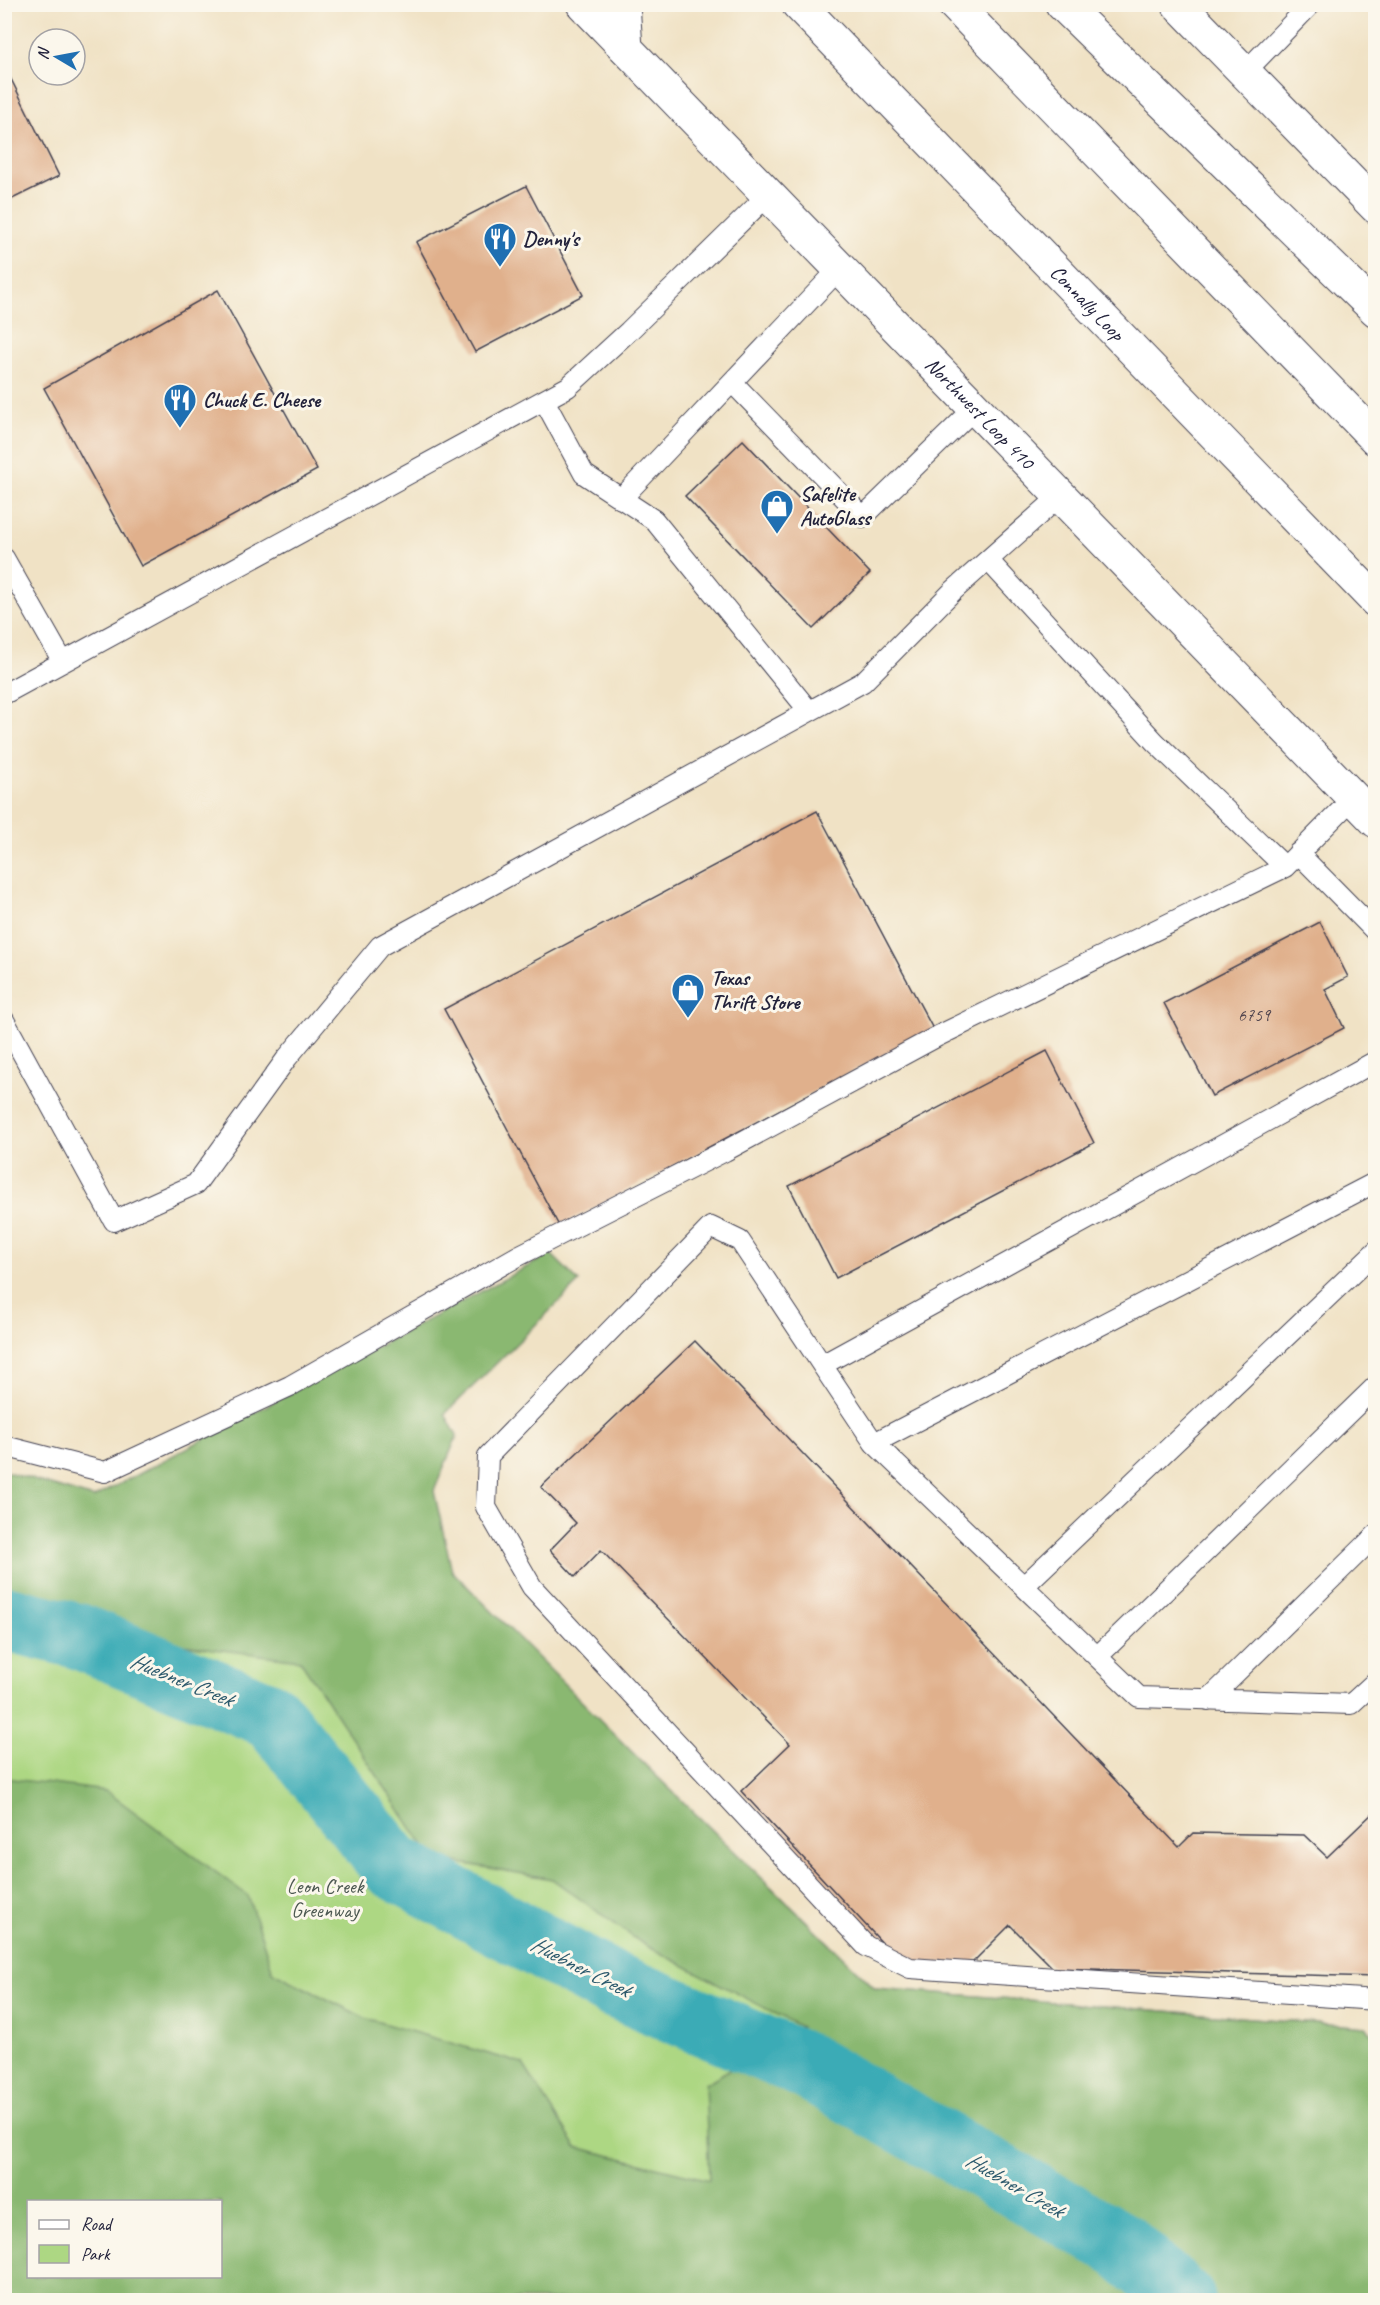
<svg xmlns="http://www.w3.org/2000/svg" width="1380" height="2305" viewBox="0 0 1380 2305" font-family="Caveat,sans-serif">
  <rect width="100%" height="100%" fill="#fbf7ec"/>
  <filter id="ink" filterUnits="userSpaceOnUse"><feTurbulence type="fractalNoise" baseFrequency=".0167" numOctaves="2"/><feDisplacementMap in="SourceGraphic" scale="12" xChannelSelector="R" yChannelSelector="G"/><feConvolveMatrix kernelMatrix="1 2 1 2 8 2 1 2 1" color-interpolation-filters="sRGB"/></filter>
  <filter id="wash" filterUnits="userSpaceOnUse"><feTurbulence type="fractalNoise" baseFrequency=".008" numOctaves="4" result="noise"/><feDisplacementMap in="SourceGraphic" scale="24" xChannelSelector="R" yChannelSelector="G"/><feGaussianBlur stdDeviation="1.35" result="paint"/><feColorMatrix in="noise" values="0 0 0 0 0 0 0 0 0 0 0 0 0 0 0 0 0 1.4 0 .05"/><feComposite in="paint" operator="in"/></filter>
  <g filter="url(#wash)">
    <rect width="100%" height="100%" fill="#f0e2c5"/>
    <path fill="#add783" stroke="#687c5f" stroke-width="1.5" fill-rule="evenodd" d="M4,1471L93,1498L642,1762L875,1988L1366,2027L1376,2037L1375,2300H5ZM28,2202H220V2276H28Z"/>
    <path fill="#8ab871" stroke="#566d56" stroke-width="1.5" fill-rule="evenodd" d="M551,1254L579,1282L445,1414L457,1436L434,1491L452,1571L642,1762L875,1988L1366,2027L1376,2037L1375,2300H5V1778L106,1791L248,1896L273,1972L365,2018L523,2064L576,2147L709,2180L705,2084L801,2027L643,1944L552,1879L432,1858L300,1660L152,1641L5,1596L4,1471L93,1498ZM28,2202H220V2276H28Z"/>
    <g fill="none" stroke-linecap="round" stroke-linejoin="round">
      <path stroke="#3aabb6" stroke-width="66" d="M4,1618L78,1636L272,1716L393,1866L611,1984L808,2067L1121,2245L1183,2300"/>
    </g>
    <g id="blocks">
      <path fill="#e0b08c" d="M4,65L59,176L4,203Z
        M526,186L583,295L475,352L416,242Z
        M218,290L317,470L141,566L44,388Z
        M743,440L870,573L813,629L685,496Z
        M817,811L933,1029L559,1226L444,1009Z
        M1320,922L1348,977L1325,989L1344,1028L1212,1096L1164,1003Z
        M1047,1051L1094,1143L836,1278L789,1186Z
        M695,1341L1179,1847L1193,1833L1304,1835L1327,1857L1376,1810V1977L1053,1968L1010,1925L973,1962H900L741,1791L790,1744L601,1550L575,1577L550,1550L576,1523L541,1487Z"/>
    </g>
  </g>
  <g filter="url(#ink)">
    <use href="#blocks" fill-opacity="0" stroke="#413f50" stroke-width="1.5"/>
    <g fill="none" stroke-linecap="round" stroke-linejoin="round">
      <g stroke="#413f50" stroke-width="22">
        <path id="lane" d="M1245,72L1311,4
          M732,382L863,517L975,408
          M544,400L584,474L654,520L809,711
          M621,499L840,268
          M4,558L63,662
          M988,560L1155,742L1285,867L1353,798
          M4,694L568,387L629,331L768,195
          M1298,853L1376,932
          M4,1020L114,1221L196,1184L287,1058L380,946L863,682L953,591L1060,496
          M1376,1061L822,1365L874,1443L1376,1182
          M822,1365L740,1241L711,1227L488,1456L486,1507L532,1587L866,1946L910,1968L1376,2000
          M874,1443L1139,1697L1351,1704L1376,1681
          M4,1446L105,1472L290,1386L518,1256L725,1151L938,1036L1285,867
          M1024,1586L1376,1251
          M1097,1657L1376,1386
          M1208,1700L1376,1535"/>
      </g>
      <g stroke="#413f50" stroke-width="35">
        <g id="secondary">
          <path id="s1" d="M583,4L1376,821"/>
          <path d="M1178,4L1376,207"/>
        </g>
      </g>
      <g stroke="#413f50" stroke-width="35">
        <g id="highway">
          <path d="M623,4L626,48"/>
          <path id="s2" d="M798,4L1376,601"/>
          <path d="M954,4L1376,439"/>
          <path d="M1062,4L1376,310"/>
        </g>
      </g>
      <use href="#lane" stroke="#fff" stroke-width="20"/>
      <use href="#secondary" stroke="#fff" stroke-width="33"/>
      <use href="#highway" stroke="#fff" stroke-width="33"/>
    </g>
  </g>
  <defs>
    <g id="restaurant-pin" transform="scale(1.725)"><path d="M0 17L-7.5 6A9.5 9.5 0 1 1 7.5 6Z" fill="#1f6fb2" stroke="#fbf7ec"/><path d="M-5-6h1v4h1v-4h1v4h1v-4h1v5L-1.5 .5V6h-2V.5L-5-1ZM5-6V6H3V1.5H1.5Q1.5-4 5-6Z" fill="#fff"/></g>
    <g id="shop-pin" transform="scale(1.725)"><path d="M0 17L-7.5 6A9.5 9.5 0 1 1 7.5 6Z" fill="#1f6fb2" stroke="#fbf7ec"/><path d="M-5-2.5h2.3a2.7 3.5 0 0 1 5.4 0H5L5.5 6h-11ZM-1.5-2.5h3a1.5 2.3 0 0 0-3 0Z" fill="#fff"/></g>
  </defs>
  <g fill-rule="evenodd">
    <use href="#restaurant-pin" x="500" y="239"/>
    <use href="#restaurant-pin" x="180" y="400"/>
    <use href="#shop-pin" x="777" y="506"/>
    <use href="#shop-pin" x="688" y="990"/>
  </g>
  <g text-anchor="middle" stroke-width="6" stroke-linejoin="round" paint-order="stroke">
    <g font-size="18" fill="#52464f">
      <text x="1254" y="1021">6759</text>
    </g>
    <g font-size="21" font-weight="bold" fill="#22223b" stroke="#fbf7ec" text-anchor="start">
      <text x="523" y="246">Denny's</text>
      <text x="203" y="407">Chuck E. Cheese</text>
      <text x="800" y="501">Safelite<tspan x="800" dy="24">AutoGlass</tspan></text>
      <text x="711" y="985">Texas<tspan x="711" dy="24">Thrift Store</tspan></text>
    </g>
    <g font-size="21" fill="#22223b" stroke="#fbf7ec">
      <text dy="7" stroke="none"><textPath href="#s2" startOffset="416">Connally Loop</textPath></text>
      <text dy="7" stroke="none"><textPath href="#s1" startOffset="570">Northwest Loop 410</textPath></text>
    </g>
    <g font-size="21" fill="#4c5851" stroke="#fbf7ec">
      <text x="325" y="1893">Leon Creek<tspan x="325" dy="24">Greenway</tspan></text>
    </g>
    <g font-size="22" font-style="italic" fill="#2c596c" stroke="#fbf7ec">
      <text transform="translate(182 1679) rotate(22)" y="8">Huebner Creek</text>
      <text transform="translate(581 1966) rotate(27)" y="8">Huebner Creek</text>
      <text transform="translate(1015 2184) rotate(30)" y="8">Huebner Creek</text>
    </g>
  </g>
  <rect width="1380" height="2305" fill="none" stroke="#fbf7ec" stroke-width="24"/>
  <rect x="27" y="2200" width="195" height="78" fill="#fbf7ec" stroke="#a4a2a5" stroke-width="1.5"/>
  <rect x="39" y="2220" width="30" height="9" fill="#ffffff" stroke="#a4a2a5" stroke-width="1.5"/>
  <text x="81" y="2230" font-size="18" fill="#22223b">Road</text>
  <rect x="39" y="2245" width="30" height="18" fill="#add783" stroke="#a4a2a5" stroke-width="1.5"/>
  <text x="81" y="2260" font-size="18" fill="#22223b">Park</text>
  <g transform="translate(57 57) rotate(280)"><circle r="28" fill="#fbf7ec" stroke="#a4a2a5" stroke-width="1.5"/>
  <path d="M0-4.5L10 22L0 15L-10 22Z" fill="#1f6fb2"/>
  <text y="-9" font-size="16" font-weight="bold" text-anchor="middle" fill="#22223b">N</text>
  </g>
</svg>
